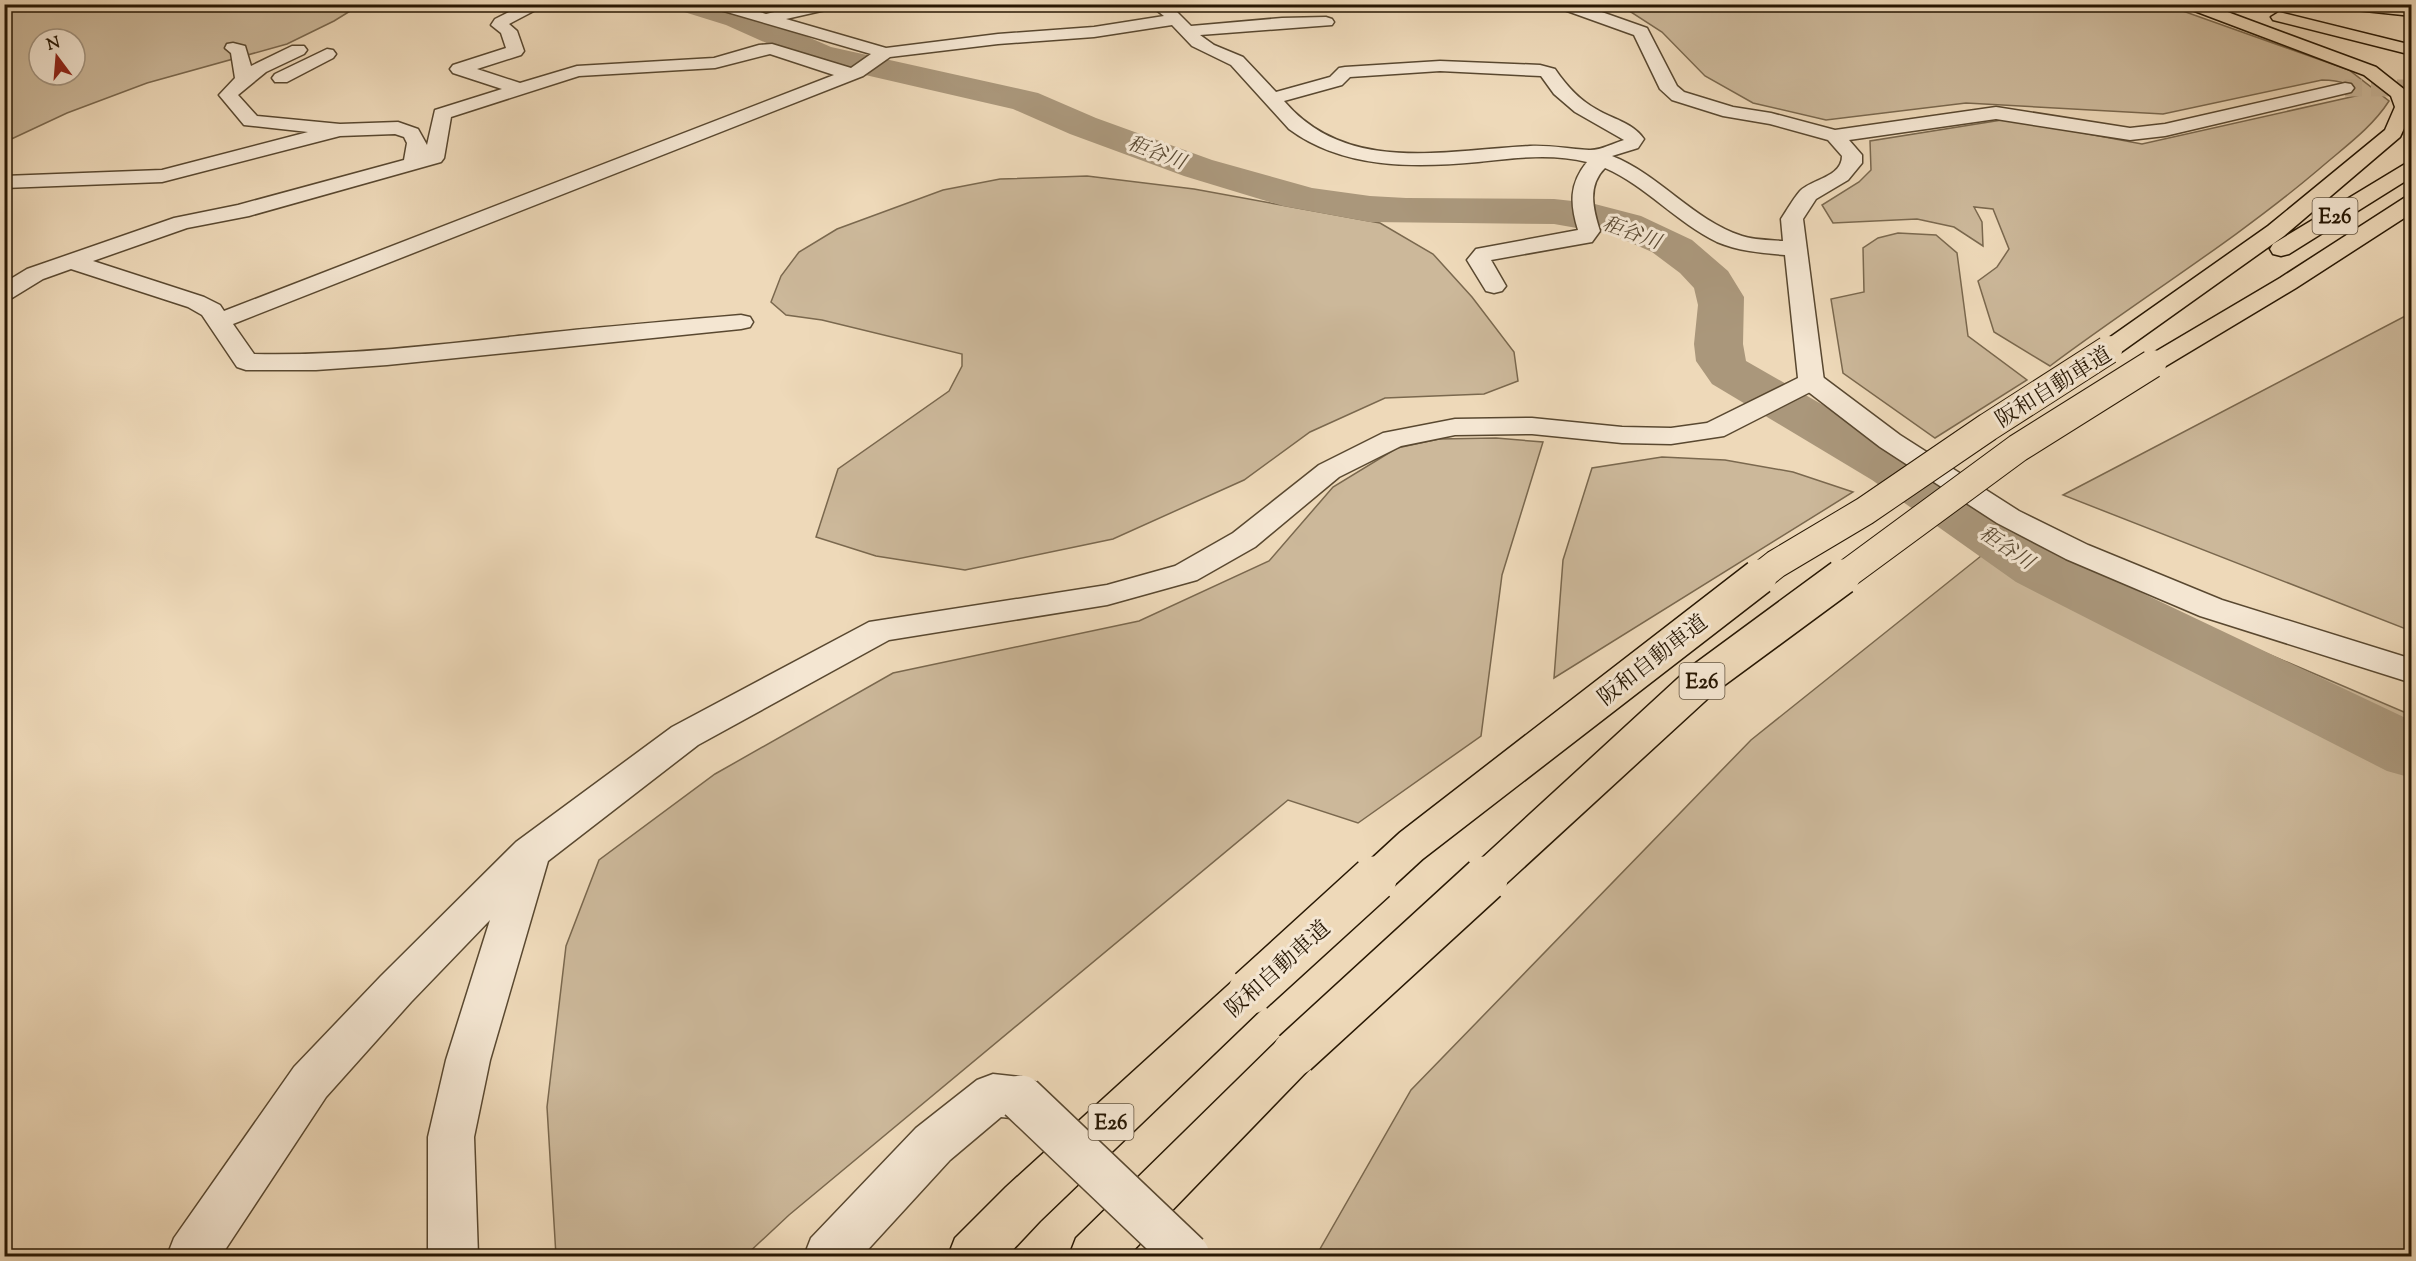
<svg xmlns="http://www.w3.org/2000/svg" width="2416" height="1261" viewBox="0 0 2416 1261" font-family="'Sorts Mill Goudy','Noto Serif JP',serif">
  <rect width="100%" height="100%" fill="#eed9b9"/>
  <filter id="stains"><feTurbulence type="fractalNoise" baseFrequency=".00333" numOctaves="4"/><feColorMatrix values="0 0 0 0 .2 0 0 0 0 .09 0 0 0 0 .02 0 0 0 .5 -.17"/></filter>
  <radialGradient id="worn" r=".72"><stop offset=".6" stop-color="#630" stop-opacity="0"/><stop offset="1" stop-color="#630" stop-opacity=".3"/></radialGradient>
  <path fill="#ccb89a" stroke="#7a684e" stroke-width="1.5" fill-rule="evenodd" d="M5,5H360L334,21L287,44L147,83L67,113L5,142ZM39,39H75V75H39Z
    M1620,5H2166L2349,70L2389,101C2371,129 2343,148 2318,170C2233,242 2138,300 2050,366L1994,332L1978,281L1997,267L2009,249L1993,209L1974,207L1982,222L1983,246L1954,227L1917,219L1833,223L1822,205L1859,182L1871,170L1870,141L2008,119L2142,144L2360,95C2352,82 2336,80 2322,80L2163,114L1966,103L1826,120L1753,103L1705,76L1662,32Z
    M1087,176L1194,189L1380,223L1433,254L1472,297L1514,352L1518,381L1484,394L1385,398L1310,432L1244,480L1113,539L965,570L876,556L816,537L838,469L949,391L962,366V354L822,320L786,315L771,302L781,276L799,252L837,229L943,190L1000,179Z
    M1898,233L1936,235L1957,253L1968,336L2027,380L1935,438L1843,373L1831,299L1864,292L1863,248L1878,238Z
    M2411,313V631L2063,495Z
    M1496,438L1543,442L1502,575L1481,736L1358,823L1288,800L789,1215L745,1256H556L547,1107L566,946L599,860L715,774L893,673L1139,621L1269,561L1333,487L1397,448L1439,439Z
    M1662,457L1725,460L1793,472L1853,492L1554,678L1563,560L1592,468Z
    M2001,540L2411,715V1256H1316L1411,1090L1751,740Z"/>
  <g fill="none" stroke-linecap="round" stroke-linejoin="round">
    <path fill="#aa977b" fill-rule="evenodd" d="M677,4H726L748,11L831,47L1038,93L1096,118L1212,160L1312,188L1370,196L1406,198L1554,199L1591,203L1641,216L1692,240L1728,271L1744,297L1743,344L1746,361L1912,456L2060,554L2412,721V778L2387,771L2016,582L1872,480L1712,384L1696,361L1694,344L1698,305L1694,288L1680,273L1652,252L1611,234L1554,224L1370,222L1283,206L1184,176L1070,134L1013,109L809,62L726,25L681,11Z"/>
    <path stroke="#c6b295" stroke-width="17" stroke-dasharray="17 9" stroke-linecap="butt" d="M2345,88H2412"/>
    <g stroke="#594830" stroke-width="3">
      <path id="minor" d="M525,4H547L509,24L517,31L524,51L521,55L477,69L520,83L577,66L714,58L759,45L772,44L851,68L871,54L710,7L708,4H735L766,14L808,4H841L839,7L786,19L886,48L998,34L1094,27L1164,16L1155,9L1154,4H1169L1191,26L1282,18L1326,17L1332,19L1334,22L1332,25L1200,35L1214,45L1243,57L1276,92L1330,77L1339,68L1345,67L1440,61L1540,65L1555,69C1566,85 1578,99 1596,109C1612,119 1632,122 1644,139L1638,148L1612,156C1660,175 1693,220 1742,236C1755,240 1770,240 1783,241L1781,219C1787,210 1793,199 1800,191C1812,179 1842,177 1842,156L1828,140L1770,124L1723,116L1672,100L1660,89L1634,35L1556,7L1554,4H1579L1647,28L1677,86L1684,92L1733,107L1771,113L1835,130L1996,107L2130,128L2165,124L2345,83L2351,84L2354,88L2351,92L2165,136L2130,140L1996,119L1849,140L1862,155V163L1848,180L1816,199L1803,219L1824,381L1820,387L1724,436L1671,444L1622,443L1532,434L1455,435L1401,446L1339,477L1255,547L1197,580L1107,605L889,640L698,745L548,861L490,1060L474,1137L478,1256H428V1137L446,1060L490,920L411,1002L326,1097L221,1256H167L174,1238L294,1067L381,976L516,842L672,727L869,622L1107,585L1175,566L1233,533L1319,465L1383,433L1455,419L1532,418L1622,427L1671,428L1707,423L1798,378L1785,255C1762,253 1738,251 1717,242C1676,222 1646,186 1605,168C1587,186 1593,209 1600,231L1592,242L1491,260L1506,286L1502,291L1494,293L1486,291L1467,260L1476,249L1578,230C1570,204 1569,184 1587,162C1552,153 1514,158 1478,162C1414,168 1343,169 1289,129L1231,65L1192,46L1172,25L1094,37L998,44L890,57L863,76L233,324L254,354C345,356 436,345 527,335C598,327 670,321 741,315L750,317L753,322L750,327L741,329L387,365L316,370H246L237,367L202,315L188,307L71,269L43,279L12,298L4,300V283L27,269L174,218L238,205L404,160L407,143L404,137L395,134L340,136L162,182L4,188V176L162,170L308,132L244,125L219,95L235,78L231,53L225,48L227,44L233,43L245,46L251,66L292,46H304L307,50L304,54L266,72L238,95L257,116L340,124L398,122L418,129L427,145L435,110L502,89L453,73L450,69L453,65L506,48L501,33L491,25L495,19ZM770,54L834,75L224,311L220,305L204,297L93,261L187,228L249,216L441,162L444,158L451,117L579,76L715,68ZM1440,71L1541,76L1554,94L1575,112L1624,140C1614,143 1599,151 1589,150C1569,149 1550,145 1530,146C1445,150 1347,175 1284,101L1342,85L1350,77Z
        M327,49L333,50L336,54L333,58L287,82H275L272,78L275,74Z
        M993,1074L1021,1077L1037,1083L1044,1098L1037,1113L1021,1119L1001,1117L950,1160L862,1256H804L811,1238L916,1128L977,1080Z"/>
    </g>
    <g stroke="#594830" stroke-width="3">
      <path id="tertiary" d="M1811,373L1820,375L1900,435L2019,511L2088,545L2222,600L2412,659V683L2200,616L2066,559L1997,523L1880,447L1802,387L1798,381L1802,375Z"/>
    </g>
    <g stroke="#271703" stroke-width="3">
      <path id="motorway" d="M2182,4H2206L2376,67L2405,90L2412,102V111L2400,137L2284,236L2117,355L2108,358L2099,355L2095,350L2099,345L2268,226L2385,130L2395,107L2391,96L2364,75L2184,7Z
        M2338,4L2412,6V16L2346,9Z
        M2279,12L2412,45V55L2273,20L2271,17Z
        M2412,162V177L2289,254L2281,256L2273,254L2270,249L2273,244L2405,164Z
        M2412,197V213L2296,288L2161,369L2152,372L2143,369L2139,364L2143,359L2280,278L2404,198Z
        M1251,972L1266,978L1272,991L1266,1004L1040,1221L1007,1256H948L955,1238L1006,1187L1236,978Z
        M1295,1033L1311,1039L1317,1053L1311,1067L1128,1256H1069L1076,1238L1279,1039Z"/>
    </g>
    <use href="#minor" fill="#f4e6d2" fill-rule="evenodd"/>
    <use href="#tertiary" fill="#f4e6d2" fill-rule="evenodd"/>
    <use href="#motorway" fill="#eed9b9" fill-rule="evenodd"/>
    <g stroke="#594830" stroke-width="48" stroke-linecap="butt">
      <path id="minor-bridge" d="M1021,1098L1187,1256"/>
    </g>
    <g stroke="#271703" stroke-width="30" stroke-linecap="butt">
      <path id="motorway-bridge-far2" d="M1757,579L1776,564L1865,511L1988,427L2108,350
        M1840,579L2018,448L2152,364"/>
    </g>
    <g stroke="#271703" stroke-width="38" stroke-linecap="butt">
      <path id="motorway-bridge-far1" d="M1373,881L1411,846L1759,577
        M1483,881L1702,680L1842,577"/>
    </g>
    <g stroke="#271703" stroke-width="48" stroke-linecap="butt">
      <path id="motorway-bridge" d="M1251,991L1374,879
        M1295,1053L1485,879"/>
    </g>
    <use href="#minor-bridge" stroke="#f4e6d2" stroke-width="45"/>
    <use href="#motorway-bridge-far2" stroke="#eed9b9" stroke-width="28"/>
    <use href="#motorway-bridge-far1" stroke="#eed9b9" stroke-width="35"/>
    <use href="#motorway-bridge" stroke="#eed9b9" stroke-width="45"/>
  </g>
  <g text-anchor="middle" stroke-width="6" stroke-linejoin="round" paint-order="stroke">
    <g font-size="20" font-style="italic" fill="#5b4a33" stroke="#f4e6d2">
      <text transform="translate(1157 152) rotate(21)" y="7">秬谷川</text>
      <text transform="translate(1632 232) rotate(20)" y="7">秬谷川</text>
      <text transform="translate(2007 547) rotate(34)" y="7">秬谷川</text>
    </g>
    <g fill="#f4e6d2" stroke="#645541" stroke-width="1.5">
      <rect x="2312.5" y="198" width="45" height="36" rx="4.5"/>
      <rect x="1679.5" y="663" width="45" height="36" rx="4.5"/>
      <rect x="1088.5" y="1104" width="45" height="36" rx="4.5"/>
    </g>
    <g font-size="21" font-weight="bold" fill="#271703">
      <text x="2335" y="223">E26</text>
      <text x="1702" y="688">E26</text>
      <text x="1111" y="1129">E26</text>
    </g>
    <g font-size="22" fill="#271703" stroke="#f4e6d2">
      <text transform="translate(2053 386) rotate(-32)" y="8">阪和自動車道</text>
      <text transform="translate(1652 659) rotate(-38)" y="8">阪和自動車道</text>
      <text transform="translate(1277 968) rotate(-42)" y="8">阪和自動車道</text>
    </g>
  </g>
  <rect width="2416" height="1261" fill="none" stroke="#eed9b9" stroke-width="24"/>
  <rect x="6" y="6" width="2404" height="1249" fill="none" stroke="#271703" stroke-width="3"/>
  <rect x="12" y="12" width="2392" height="1237" fill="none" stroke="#271703" stroke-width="1.5"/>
  <g transform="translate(57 57) rotate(344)"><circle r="28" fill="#f4e6d2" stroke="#a2937f" stroke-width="1.5"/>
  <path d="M0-4.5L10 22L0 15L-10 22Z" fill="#8f2418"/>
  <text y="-9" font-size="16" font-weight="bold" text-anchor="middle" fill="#271703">N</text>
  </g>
  <rect width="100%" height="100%" filter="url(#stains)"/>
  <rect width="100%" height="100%" fill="url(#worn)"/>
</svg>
